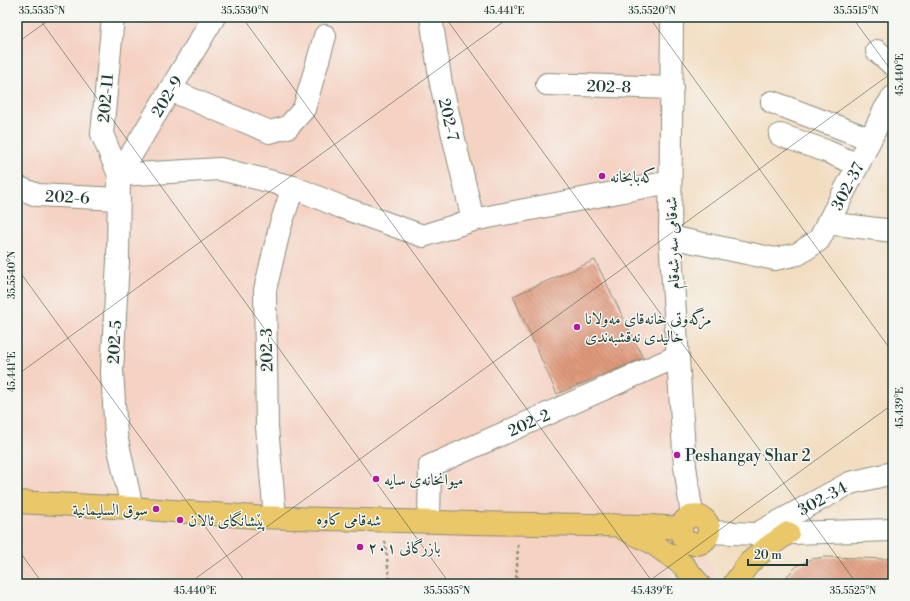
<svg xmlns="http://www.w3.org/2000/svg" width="910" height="601" viewBox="0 0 910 601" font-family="'Libre Bodoni',Amiri,serif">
  <defs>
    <pattern id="building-back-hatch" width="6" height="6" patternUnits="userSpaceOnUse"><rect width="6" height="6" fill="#e0997b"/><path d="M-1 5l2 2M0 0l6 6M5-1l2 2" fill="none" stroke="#b57e66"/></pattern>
  </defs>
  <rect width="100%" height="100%" fill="#f6f6f2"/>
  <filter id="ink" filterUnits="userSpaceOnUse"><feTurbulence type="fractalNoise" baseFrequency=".025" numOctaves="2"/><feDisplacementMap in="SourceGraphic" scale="8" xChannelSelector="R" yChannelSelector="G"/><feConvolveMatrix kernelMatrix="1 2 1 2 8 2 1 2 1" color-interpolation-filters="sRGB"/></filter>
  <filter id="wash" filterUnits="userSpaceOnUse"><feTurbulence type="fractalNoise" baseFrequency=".012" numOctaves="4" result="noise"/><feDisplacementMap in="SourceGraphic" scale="16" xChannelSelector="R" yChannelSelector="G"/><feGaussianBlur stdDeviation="0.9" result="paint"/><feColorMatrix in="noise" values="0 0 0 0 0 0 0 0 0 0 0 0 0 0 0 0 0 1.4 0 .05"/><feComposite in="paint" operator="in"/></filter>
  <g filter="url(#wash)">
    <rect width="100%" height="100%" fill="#f3ddc1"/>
    <path fill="#f5d2c2" d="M17,17H672L670,237L709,527H695L713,568L717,584H17Z"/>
    <g id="blocks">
      <path fill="url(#building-back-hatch)" d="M595,260L643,358L557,394L513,296Z
        M825,557L891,559L893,584H779L797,566L812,559Z"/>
    </g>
  </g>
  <g filter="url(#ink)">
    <use href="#blocks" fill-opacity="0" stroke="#898d7a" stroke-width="1"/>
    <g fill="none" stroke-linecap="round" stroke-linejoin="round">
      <g stroke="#898d7a" stroke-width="24">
        <g id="minor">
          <path d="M113,17L102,134L119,175L118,260L112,371L116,435L132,508"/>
          <path id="s1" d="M431,17L441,84L473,220"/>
          <path d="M672,17L670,237L685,466L692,516"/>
          <path d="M877,51L893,65"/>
          <path id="s2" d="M547,84L672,88"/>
          <path d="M170,90L270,132L288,127L304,109L325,36"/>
          <path d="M772,102L870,139"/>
          <path d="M780,135L826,151L858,165"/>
          <path d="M119,175L220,169L293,187L341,207L423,236L473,220L670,182"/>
          <path id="s3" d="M119,175L214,17"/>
          <path id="s4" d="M17,187L37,195L119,199"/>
          <path d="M827,223L893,231"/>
          <path id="s5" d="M670,237L775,259L798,254L819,240L858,165L885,109L893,97"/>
          <path d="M275,517L267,427L265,290L280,227L293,187"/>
          <path id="s6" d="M429,521L430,466L678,356"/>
          <path d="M709,532L756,534L893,530"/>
          <path id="s7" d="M760,532L850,483L893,473"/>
        </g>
      </g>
      <g stroke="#898d7a" stroke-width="24">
        <path id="major" d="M17,502L132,508L255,517L473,523L649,526L681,528
          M681 530a14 14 0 1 1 28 0a14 14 0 1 1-28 0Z
          M624,529L651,542L683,565L699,584
          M734,584L749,563L768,547L788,533"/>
      </g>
      <path stroke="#898d7a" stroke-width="2.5" stroke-dasharray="3 3" stroke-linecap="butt" d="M385,541L390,584
        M516,584L518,545"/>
      <use href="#minor" stroke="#fff" stroke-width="22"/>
      <use href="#major" stroke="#eac769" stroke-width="22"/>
    </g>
  </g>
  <path fill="none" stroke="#1f3d34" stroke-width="1" stroke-opacity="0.45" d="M38,17L450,584M242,17L654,584M445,17L857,584M649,17L893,353M852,17L893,73M17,43L53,17M17,268L247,584M17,375L510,17M17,548L43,584M188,584L893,72M645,584L893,404"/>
  <g fill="#b5179e" stroke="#f6f6f2" stroke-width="1.5">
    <circle cx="602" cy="176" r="4"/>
    <circle cx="577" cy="327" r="4"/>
    <circle cx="677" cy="455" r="4"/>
    <circle cx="376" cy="479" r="4"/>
    <circle cx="156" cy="509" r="4"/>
    <circle cx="180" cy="520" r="4"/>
    <circle cx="360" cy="547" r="4"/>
  </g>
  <g text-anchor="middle" stroke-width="3" stroke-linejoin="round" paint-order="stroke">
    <g font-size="16" fill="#1f3d34" stroke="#f6f6f2">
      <text dy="6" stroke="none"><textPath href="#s2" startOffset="62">202-8</textPath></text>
      <text dy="6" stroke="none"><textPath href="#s3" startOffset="92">202-9</textPath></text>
      <text transform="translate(105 98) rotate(-85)" y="6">202-11</text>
      <text dy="6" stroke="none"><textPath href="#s1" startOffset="104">202-7</textPath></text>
      <text dy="6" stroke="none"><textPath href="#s5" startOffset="217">302-37</textPath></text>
      <text dy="6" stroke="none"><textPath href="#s4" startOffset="52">202-6</textPath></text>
      <text transform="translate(672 243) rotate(-92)" y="6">شەقامی سەرشەقام</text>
      <text transform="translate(114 342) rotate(-87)" y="6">202-5</text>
      <text transform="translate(266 350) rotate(-91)" y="6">202-3</text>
      <text dy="6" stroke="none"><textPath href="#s6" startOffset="163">202-2</textPath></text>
      <text dy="6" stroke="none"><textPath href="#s7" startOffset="71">302-34</textPath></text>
      <text transform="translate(349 519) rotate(2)" y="6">شەقامی کاوە</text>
    </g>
    <g font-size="16" fill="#1f3d34" stroke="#f6f6f2" text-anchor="start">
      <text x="610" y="182">کەبابخانە</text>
      <text x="585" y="324">مزگەوتی خانەقای مەولانا<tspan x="585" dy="18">خالیدی نەقشبەندی</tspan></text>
      <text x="685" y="461">Peshangay Shar 2</text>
      <text x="384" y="485">میوانخانەی سایە</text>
      <text x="148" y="515" text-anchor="end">سوق السليمانية</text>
      <text x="188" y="526">پێشانگای ئالان</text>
      <text x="368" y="553">بازرگانی ٢٠١</text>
    </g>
  </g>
  <rect width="910" height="601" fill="none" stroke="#f6f6f2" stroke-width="44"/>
  <path d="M748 559v6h59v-6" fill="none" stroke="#1f3d34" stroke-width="2"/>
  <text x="754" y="559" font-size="12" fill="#1f3d34" stroke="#f6f6f2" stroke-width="3" paint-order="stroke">20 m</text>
  <rect x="22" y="22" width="866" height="557" fill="none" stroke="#1f3d34" stroke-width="1.5"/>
  <g font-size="10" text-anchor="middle" fill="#1f3d34">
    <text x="42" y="14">35.5535°N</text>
    <text x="245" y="14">35.5530°N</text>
    <text x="504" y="14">45.441°E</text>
    <text x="652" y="14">35.5520°N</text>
    <text x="856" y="14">35.5515°N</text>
    <text transform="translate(899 75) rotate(-90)" y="4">45.440°E</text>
    <text transform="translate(11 275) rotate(-90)" y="4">35.5540°N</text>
    <text transform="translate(11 372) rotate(-90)" y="4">45.441°E</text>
    <text transform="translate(899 408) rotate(-90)" y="4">45.439°E</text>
    <text x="195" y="594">45.440°E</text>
    <text x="447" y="594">35.5535°N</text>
    <text x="652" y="594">45.439°E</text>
    <text x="853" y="594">35.5525°N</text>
  </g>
</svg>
